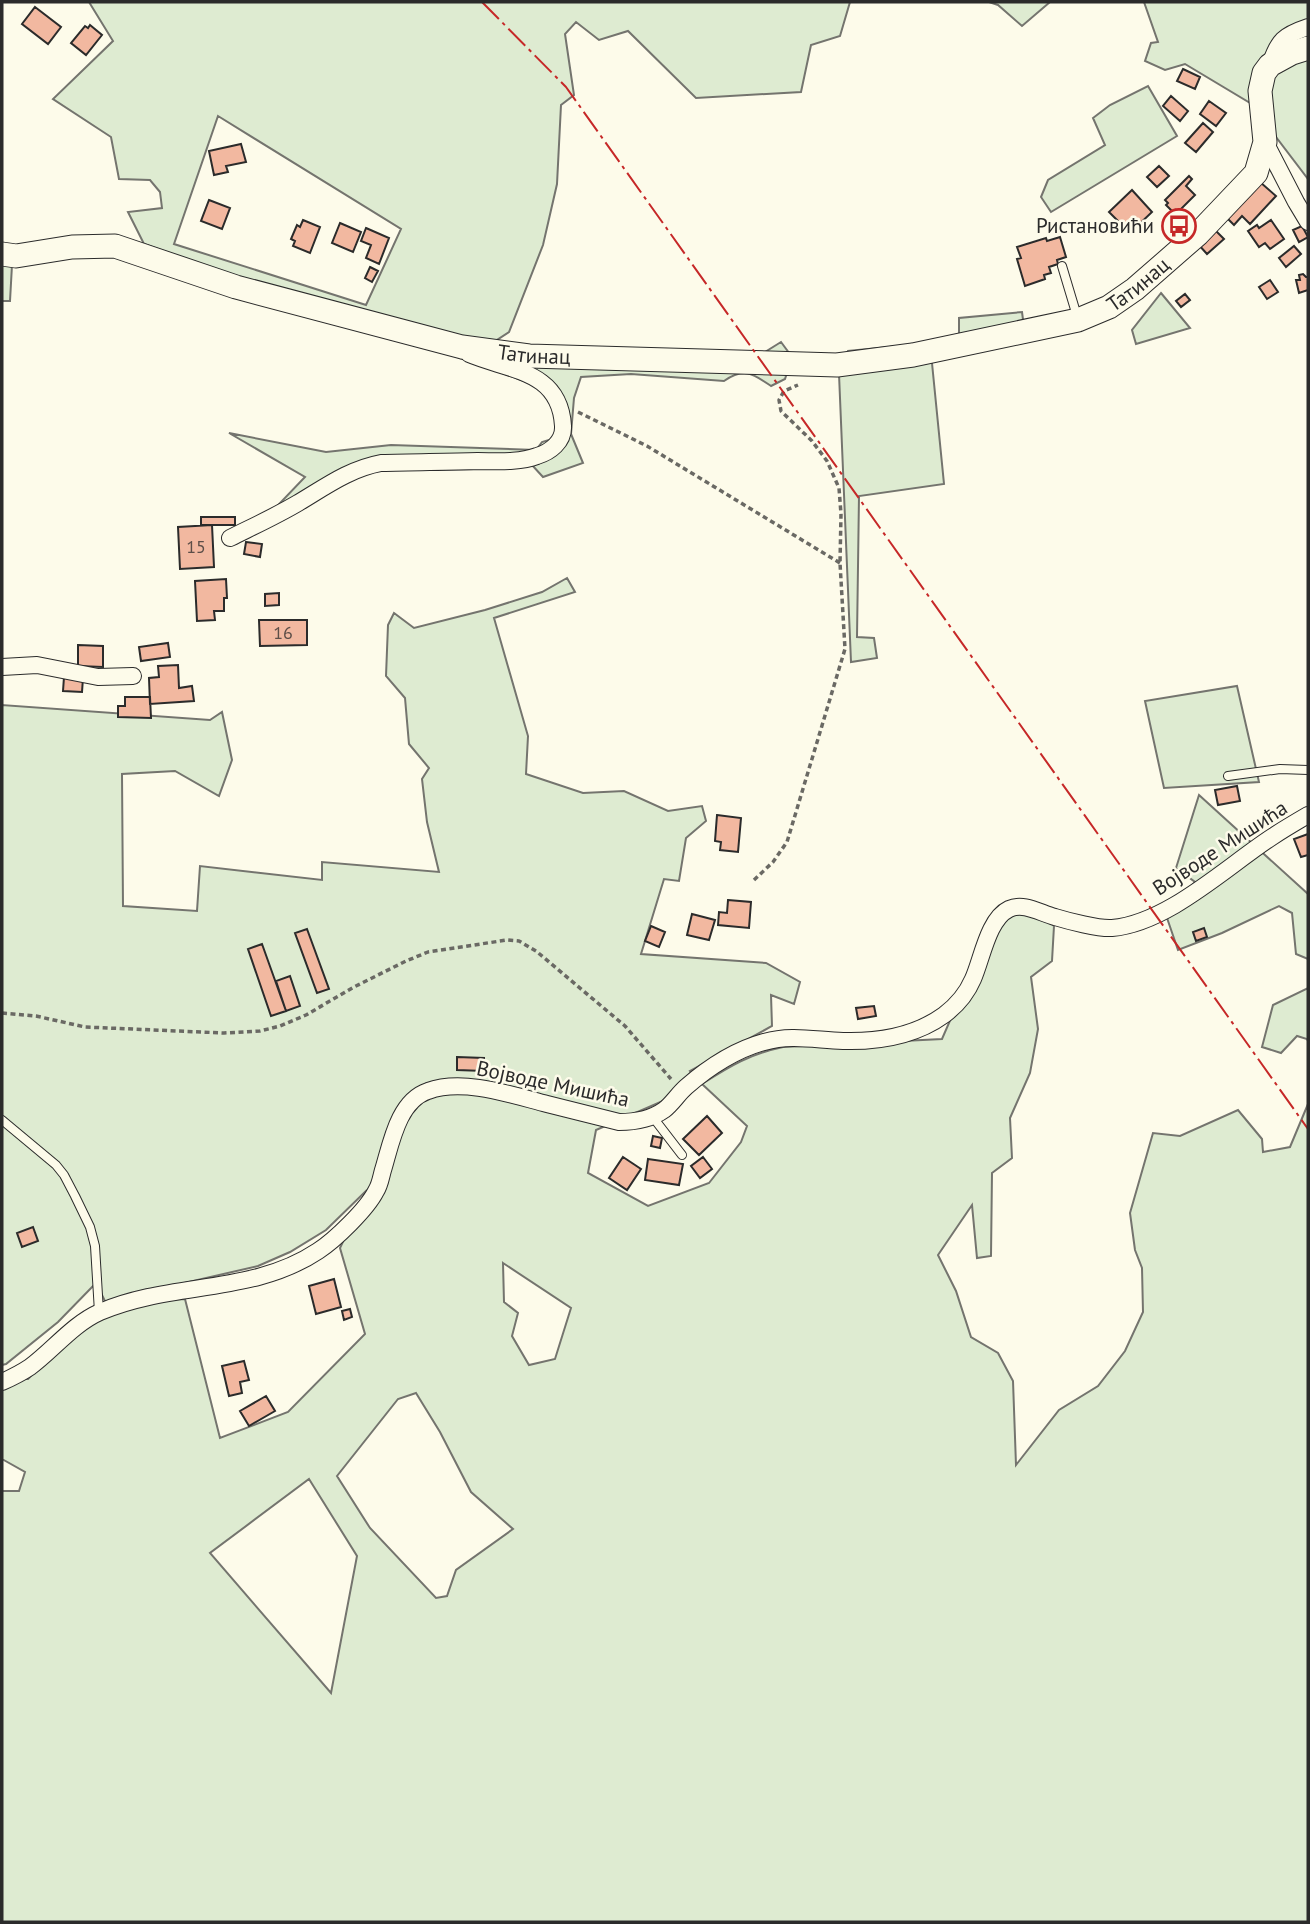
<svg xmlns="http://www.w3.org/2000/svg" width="1310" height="1924" viewBox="0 0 1310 1924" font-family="'PT Sans',sans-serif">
  <rect width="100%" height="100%" fill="#fdfbea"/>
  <path fill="#deebd1" stroke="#74746e" stroke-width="2" fill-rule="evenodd" d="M89,2H850L840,36L811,45L801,92L696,98L628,31L599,40L576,22L565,34L574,95L561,105L557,184L543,245L509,332L497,340L567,360L757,357L781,342L792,357L785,379L771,386C752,373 744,367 724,381L631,374L581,377L574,398L571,434L583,463L543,477L532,465L379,466L260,524L305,477L229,433L326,452L391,445L536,450L542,442L562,436L553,401L535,385L144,244L128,212L162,208L160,192L150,180L119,179L111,137L53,99L113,41ZM218,116L401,229L366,305L174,244Z
    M989,2H1050L1022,26L998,5Z
    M1144,2H1308V179L1250,103L1185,64L1165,70L1145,61L1151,43L1158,42Z
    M1148,86L1177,136L1051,212L1041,197L1048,180L1105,145L1093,118L1110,105Z
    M2,246L13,247L10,301H2Z
    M1161,293L1190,328L1136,344L1132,330Z
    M1022,312L1024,327L959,341V318Z
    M930,343L944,484L859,496L857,637L874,638L877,658L851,662L839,374L848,351Z
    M567,578L575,592L494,618L528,736L526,774L583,793L624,791L668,811L702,806L706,821L686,838L679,881L664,879L641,954L766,963L800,982L794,1004L771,995L772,1026L690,1071L702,1084C730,1066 750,1054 783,1047L942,1039L999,908L1030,904L1054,926L1052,961L1031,977L1038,1029L1030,1073L1010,1118L1012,1158L992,1173L991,1256L977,1258L972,1205L938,1255L956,1291L971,1337L998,1353L1013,1381L1016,1465L1059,1410L1098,1386L1125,1351L1143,1312L1142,1268L1135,1250L1130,1213L1153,1133L1180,1136L1238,1110L1262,1139L1263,1152L1290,1147L1308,1104V1922H2V1491H19L25,1472L2,1459V1378L28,1379L105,1301L96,1283L58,1322L6,1364L2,1365V705L210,720L222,712L232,760L219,796L175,771L122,774L123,906L197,911L200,866L322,880V862L439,872L427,822L422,779L429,768L409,744L405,698L386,676L388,625L394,613L414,628L485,610L542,592ZM702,1084L747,1126L741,1142L709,1183L648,1206L588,1173L596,1130ZM367,1190L340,1248L365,1334L288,1412L220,1438L185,1299L111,1300L258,1266L290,1252L326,1230ZM503,1263L571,1308L555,1359L529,1365L512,1336L518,1313L504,1302ZM416,1393L440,1432L471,1492L513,1529L456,1570L447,1596L436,1598L370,1528L337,1476L398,1399ZM309,1479L357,1556L331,1693L210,1553Z
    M1237,686L1259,782L1164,788L1145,701Z
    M1199,795L1308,894V959L1296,954L1292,913L1279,906L1222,933L1178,950L1166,915L1195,882L1176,868Z
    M1308,988V1041L1307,1039L1297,1036L1281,1053L1262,1047L1273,1005Z"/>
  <path fill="#f2b8a0" stroke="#2b2b2b" stroke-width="2" d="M35,7L61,27L48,44L22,24Z
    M90,25L102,35L86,55L71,43L85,26L88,28Z
    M1183,69L1200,77L1195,89L1177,81Z
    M1171,96L1188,111L1180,121L1163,106Z
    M1209,101L1226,113L1216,126L1200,114Z
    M1203,123L1213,132L1196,152L1185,143Z
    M241,144L246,162L226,166L228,172L214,175L209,151Z
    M1159,166L1169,176L1157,187L1147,177Z
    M1189,176L1192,179L1186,186L1195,195L1177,213L1175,210L1173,212L1166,205L1168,203L1165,200Z
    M1260,182L1276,196L1250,224L1242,216L1234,225L1226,217Z
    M1132,190L1152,212L1130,233L1109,212Z
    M209,200L230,208L222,229L201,221Z
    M303,220L320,227L310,253L293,246L295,241L291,239L297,225L300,227Z
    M1271,220L1284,239L1270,249L1265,243L1259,247L1248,231L1257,225L1259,228Z
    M340,223L361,232L353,252L332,243Z
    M1302,226L1308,237L1299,242L1293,230Z
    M366,228L389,238L379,264L366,258L371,245L361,241Z
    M1214,229L1224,239L1207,254L1198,244Z
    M1060,237L1066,257L1057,260L1058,264L1049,267L1051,273L1044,275L1045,279L1025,286L1017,259L1021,258L1017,247L1046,238L1047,241Z
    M1294,246L1301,254L1286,267L1279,258Z
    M370,267L378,271L372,282L365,278Z
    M1303,274L1306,277H1308V290L1299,293L1296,280H1300L1299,275Z
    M1270,280L1278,292L1267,299L1259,287Z
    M1185,294L1190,300L1181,307L1176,301Z
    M201,517H235V525H201Z
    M212,525L214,567L180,569L178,527Z
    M246,542L262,544L260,557L244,554Z
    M226,579L227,598H224V611H214L215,620L197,621L195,581Z
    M279,593V605L265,606V594Z
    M259,620H307V645L260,646Z
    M168,643L170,657L141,661L139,647Z
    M78,645L103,646V667L78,666Z
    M178,665L179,688L192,686L194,701L150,704L149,678L159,677L158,666Z
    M64,677L83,678L82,692L63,691Z
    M125,697H150L151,718L118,717V706H125Z
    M1237,786L1240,801L1218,805L1215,790Z
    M717,815L741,818L738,852L720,850L721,842L715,841Z
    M1308,834V855L1301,857L1294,839Z
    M728,900L751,902L749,928L718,925L719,912L727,913Z
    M692,914L715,920L709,940L687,935Z
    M651,926L665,932L659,947L645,941Z
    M1204,928L1207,937L1196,941L1193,932Z
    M307,929L329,989L317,993L295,933Z
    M262,944L286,1011L271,1016L248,949Z
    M290,976L300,1006L286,1011L276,981Z
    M874,1006L876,1016L858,1019L856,1008Z
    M457,1057L484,1058V1071L457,1070Z
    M707,1116L722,1133L699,1155L683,1139Z
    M653,1136L662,1138L660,1148L651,1146Z
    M623,1157L641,1169L627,1190L609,1178Z
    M703,1157L712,1169L700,1178L691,1166Z
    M648,1159L683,1164L679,1185L645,1180Z
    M33,1227L38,1241L22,1247L17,1233Z
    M334,1279L341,1307L316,1314L309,1286Z
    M350,1309L352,1317L344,1320L342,1311Z
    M244,1361L249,1380L240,1382L242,1393L229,1396L222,1366Z
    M266,1396L275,1411L249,1426L240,1411Z"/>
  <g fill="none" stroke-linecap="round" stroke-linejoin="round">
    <g stroke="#2b2b2b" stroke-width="10">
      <path id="lane" d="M1062,266L1077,316
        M1228,776L1280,769L1308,770
        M652,1116L682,1155
        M2,1120L56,1165L64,1175L75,1196L90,1227L95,1246L99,1312"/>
    </g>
    <g stroke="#2b2b2b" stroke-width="18">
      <path id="street" d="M1270,65C1278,40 1284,35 1308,27
        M1265,142L1296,202L1308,222
        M230,538C252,527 276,516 298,503C325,487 349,469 381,463C413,462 445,462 478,461C497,461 518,463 537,456C550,452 564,442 563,426C560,370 509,371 469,354
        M2,667L37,665L98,677L133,676
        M2,1382C11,1378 21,1373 30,1367C53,1350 73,1324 100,1312C172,1281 252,1295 318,1251C335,1240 367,1209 376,1191C380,1185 381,1177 383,1170C391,1144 398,1101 428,1091C463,1078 512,1095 547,1104C571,1110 595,1116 619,1122C635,1122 650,1120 664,1110C672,1104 678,1094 686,1087C709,1067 735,1050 764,1042C791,1034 815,1040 843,1041C878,1042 915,1036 944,1015C956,1006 967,993 973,979C982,959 988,919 1009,909C1024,902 1040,913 1055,917C1068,921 1099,929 1112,928C1168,923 1226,867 1272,837C1284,829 1296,822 1308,815"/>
    </g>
    <g stroke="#2b2b2b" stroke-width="25">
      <g id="secondary">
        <path id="s1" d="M2,254L16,256L72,247L115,246L236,287L462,347L529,356L837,365L913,355L1078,320L1109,307L1135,289L1198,234L1256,173L1265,142L1260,91L1264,73L1270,65L1292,53L1308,48"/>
      </g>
    </g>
    <path stroke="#6a6964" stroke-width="3.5" stroke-dasharray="5 3.5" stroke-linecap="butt" d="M578,412L647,446L840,563
      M754,880L773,862L787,842L845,649L840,563L841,514L839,488L827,461L812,441L781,411L779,400L784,391L798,385
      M2,1013L36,1016L85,1027L224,1033L260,1031L280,1026L306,1015L354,987L406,961L428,952L507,940L519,941L536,951L625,1026L671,1079"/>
    <use href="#lane" stroke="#fdfbea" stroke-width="8"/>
    <use href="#street" stroke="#fdfbea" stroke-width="16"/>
    <use href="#secondary" stroke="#fdfbea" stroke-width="23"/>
    <path stroke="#c62828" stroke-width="2" stroke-dasharray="24 5 3.5 5" stroke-linecap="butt" d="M482,2L566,87L1308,1129"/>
  </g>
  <defs>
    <g id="bus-ring" transform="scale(1.75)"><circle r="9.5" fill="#fdfbea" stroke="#c62828" stroke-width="1.5"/><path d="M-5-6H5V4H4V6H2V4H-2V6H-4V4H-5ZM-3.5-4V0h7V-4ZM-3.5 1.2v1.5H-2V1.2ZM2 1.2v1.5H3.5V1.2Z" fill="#c62828"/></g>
  </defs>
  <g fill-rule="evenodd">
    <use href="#bus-ring" x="1179" y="226"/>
  </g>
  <g text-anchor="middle" stroke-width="5" stroke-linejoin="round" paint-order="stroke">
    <g font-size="18" fill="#5d4e48">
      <text x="196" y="553">15</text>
      <text x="283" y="639">16</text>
    </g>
    <g font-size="21" fill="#2b2b2b" stroke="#fdfbea" text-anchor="end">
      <text x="1154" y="233">Ристановићи</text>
    </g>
    <g font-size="21" fill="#2b2b2b" stroke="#fdfbea">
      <text dy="7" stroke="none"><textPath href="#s1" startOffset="1167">Татинац</textPath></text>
      <text dy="7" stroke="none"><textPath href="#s1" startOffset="548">Татинац</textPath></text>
      <text transform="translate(1220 848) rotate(-33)" y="7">Војводе Мишића</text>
      <text transform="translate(553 1084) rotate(12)" y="7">Војводе Мишића</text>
    </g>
  </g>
  <rect width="1310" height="1924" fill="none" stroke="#2b2b2b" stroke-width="7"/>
</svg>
